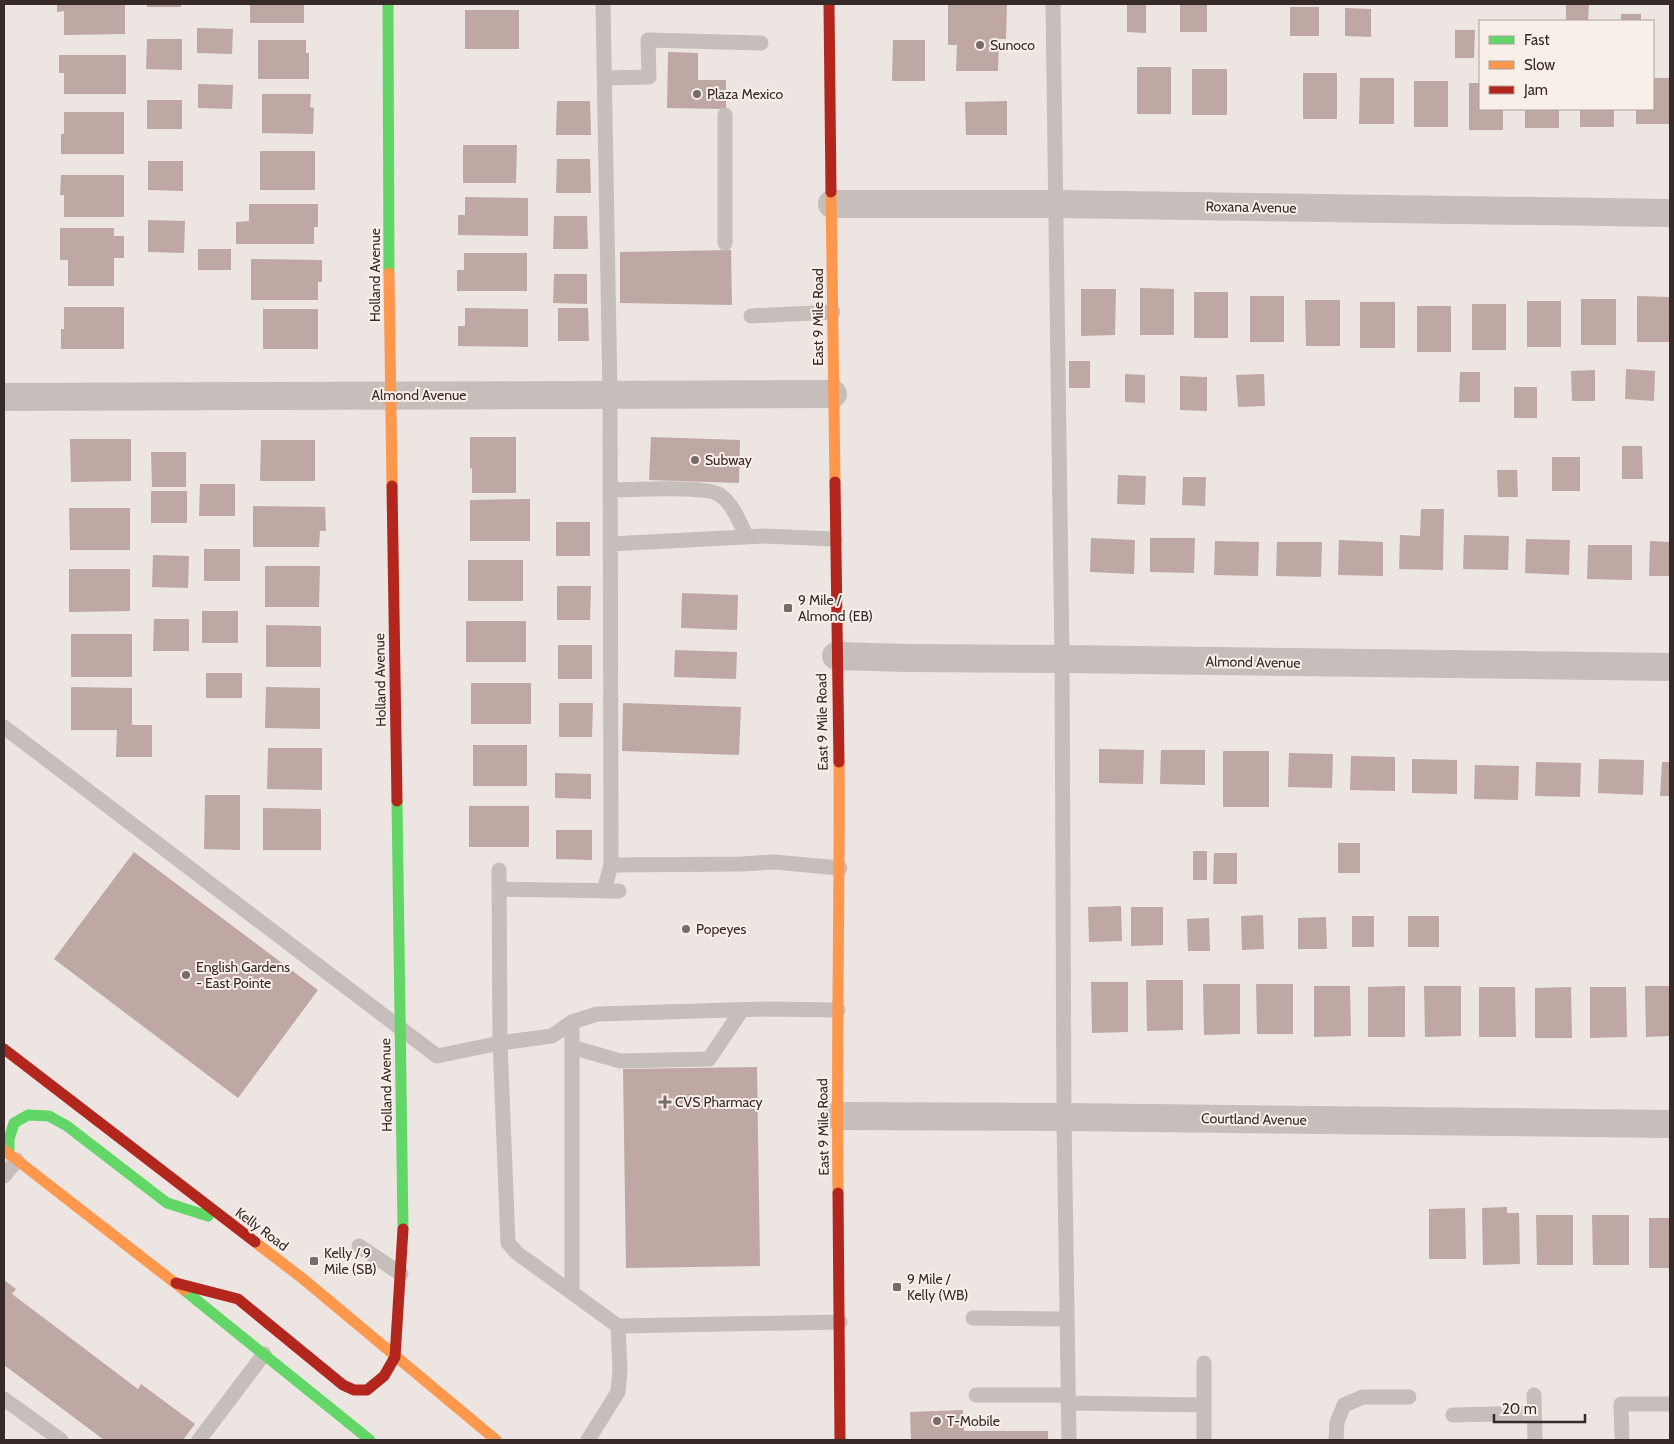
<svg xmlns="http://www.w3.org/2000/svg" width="1674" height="1444" viewBox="0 0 1674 1444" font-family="Cabin,sans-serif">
  <rect width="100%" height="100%" fill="#ece5e2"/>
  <path fill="#bfa7a4" d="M57,4H125V34L64,35V11L57,12Z
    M147,4H181V7H147Z
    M250,4H304V23H250Z
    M948,4H1007L1006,39H999L998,71H956L957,45H948Z
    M1127,4H1146V33L1127,32Z
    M1180,4H1207V32H1180Z
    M1566,4H1589L1588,21H1566Z
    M1290,7H1319V36H1290Z
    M1345,8L1371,9V37L1345,36Z
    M465,10H519V49H465Z
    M1621,14H1641V21H1621Z
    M197,28L233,29L232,54L197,53Z
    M1455,30H1475L1474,58H1455Z
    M147,39H182V70L146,69Z
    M258,40H306V53H309V79H258Z
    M893,40H925V81H892Z
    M668,52L698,53V80H726V109L667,108Z
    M59,55H126V94H64V73H59Z
    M1137,67H1171V114H1137Z
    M1192,69H1227V115H1192Z
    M1303,73H1337V119H1303Z
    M1360,78H1394V124H1359Z
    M1653,78H1670V124H1636V109H1653Z
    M1414,81H1448V127H1414Z
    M1469,83H1480V109H1503V130H1469Z
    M198,84L233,85L232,109L198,108Z
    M262,94H311L310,107L314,108L313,134L262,133Z
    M147,100H182V129H147Z
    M557,101H590L591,135H556Z
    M1007,101V135H966L965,102Z
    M1525,109H1559V128H1525Z
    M1580,109H1614V127H1580Z
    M64,112H124V154H61V134H64Z
    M463,145H517L516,183H463Z
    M260,151H315V190H260Z
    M557,159H590L591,193H556Z
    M148,161H183V191L148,190Z
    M61,175H124V217H64V195H60Z
    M465,197L528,198V236L458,235V215H465Z
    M249,204H318V227H314V244H236V222L249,221Z
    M554,216H587L588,249H553Z
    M148,220L185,221L184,253L148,252Z
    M60,228H114V236H124V258H114V286H68V260H60Z
    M198,249H231V270H198Z
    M731,250L732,305L620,303V252Z
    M464,253H527V291H457V270H464Z
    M251,259L322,260V282H318V300H251Z
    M554,274H587V304L553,303Z
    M1140,288L1174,289V335H1140Z
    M1081,289H1116L1115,335L1081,336Z
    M1194,292H1228V338H1194Z
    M1250,296H1284V342H1250Z
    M1637,296L1670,297V342H1637Z
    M1581,299H1616V345H1581Z
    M1305,300H1340V346H1306Z
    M1527,301H1561V347H1527Z
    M1360,302H1395V348H1360Z
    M1472,304H1506V350H1472Z
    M1417,306H1451V352H1417Z
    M64,307H124V349H61V329H64Z
    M465,308L528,309V347L458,346V326H465Z
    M558,308H588L589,341H558Z
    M263,309H318V349H263Z
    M1069,361H1090V388H1069Z
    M1626,369L1655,371L1654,401L1625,399Z
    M1595,370V401H1572L1571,371Z
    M1460,372H1480V402H1459Z
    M1125,374L1145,375V403L1125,402Z
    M1264,374L1265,406L1238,407L1236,375Z
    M1180,376L1207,377V411L1180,410Z
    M1514,387H1537V418H1514Z
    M470,437H516V493H472V468L470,469Z
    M651,437L740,440L739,483L649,480Z
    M70,439H131V481L71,482Z
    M261,440H315V481H260Z
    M1622,446H1642L1643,479H1622Z
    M151,452H186V487H152Z
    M1552,457H1580V491H1552Z
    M1497,470H1517L1518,497H1498Z
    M1118,475L1146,476L1145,505L1117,504Z
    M1183,477H1206L1205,506L1182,505Z
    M200,484H235V516H199Z
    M151,491H187V523H151Z
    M530,499V541H470V500Z
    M253,506L325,507L326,531H320L319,547H253Z
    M69,508H130V550H70Z
    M1421,509H1444L1443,570L1399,569L1400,535L1420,536Z
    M556,522H590V556H556Z
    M1464,535L1509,536L1508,570L1463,569Z
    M1091,538L1135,540L1134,574L1090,572Z
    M1150,538H1195L1194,573L1150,572Z
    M1526,539L1570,540L1569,575L1525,573Z
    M1339,540L1383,542V576L1338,575Z
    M1215,541L1259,542L1258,576L1214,575Z
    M1650,541L1670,542V576H1649Z
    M1277,542H1322L1321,577L1276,576Z
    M1588,545H1632V580L1587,579Z
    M204,549H240V581H204Z
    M153,555L189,556L188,588L152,587Z
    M468,560H523V601H468Z
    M265,566H320L319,607H265Z
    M69,569H130V611L69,612Z
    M557,586H591L590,620H557Z
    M682,593L738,595L737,630L681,628Z
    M202,611H238V643H202Z
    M154,619H189V651H153Z
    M466,621H526V662H466Z
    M266,625L321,626V667H266Z
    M71,634H132V677H71Z
    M558,645H592V679H558Z
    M675,650L737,652L736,679L674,677Z
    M206,673H242V698H206Z
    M471,683H531V724H471Z
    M71,687L132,688V725H152V757H116L117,730H71Z
    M266,687L320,688V729L265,728Z
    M559,703H593L592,737H559Z
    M623,703L741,707L739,755L622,751Z
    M473,745H527V786H473Z
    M268,748H322V790L267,789Z
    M1099,749L1144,750L1143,784L1099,783Z
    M1161,750H1205V785L1160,784Z
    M1223,751H1269V807H1223Z
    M1289,753L1333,754L1332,788L1288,787Z
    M1351,756L1395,757V791L1350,790Z
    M1412,759L1457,760V794L1412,793Z
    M1599,759L1644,760L1643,795L1598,793Z
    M1536,762L1581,763L1580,797L1535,796Z
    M1662,762H1670V796H1660Z
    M1475,765L1519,766L1518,800L1474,799Z
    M555,773L591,774V799L555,798Z
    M205,795H240V850L204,849Z
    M469,806H529V847H469Z
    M263,808L321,809V850H263Z
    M556,830H592V860L556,859Z
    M1338,843H1360V873H1338Z
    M1193,851H1207V880H1193Z
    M134,852L318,990L238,1098L54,959Z
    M1214,853H1237V884H1213Z
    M1121,906L1122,941L1089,942L1088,907Z
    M1131,907H1163V945L1131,946Z
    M1263,915L1264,949L1242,950L1241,916Z
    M1352,916H1374V947H1352Z
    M1408,916H1439V947H1408Z
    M1326,917L1327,949H1298V918Z
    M1209,918L1210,951H1188L1187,919Z
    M1146,980H1183V1030L1147,1031Z
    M1091,982H1128V1032L1092,1033Z
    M1203,984H1240V1034L1204,1035Z
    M1256,984H1293V1034H1257Z
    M1314,986H1350L1351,1036L1314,1037Z
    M1405,986V1037H1368V987Z
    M1424,986H1461V1036L1425,1037Z
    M1645,986H1670V1036L1646,1037Z
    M1479,987H1515L1516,1037H1479Z
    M1571,987L1572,1038H1535V988Z
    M1590,987H1626L1627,1037L1590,1038Z
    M757,1067L760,1266L626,1268L623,1069Z
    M1507,1207V1213H1519L1520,1264L1483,1265L1482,1208Z
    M1465,1208L1466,1259H1429V1209Z
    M1536,1215H1573V1265H1537Z
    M1592,1215H1629V1265H1593Z
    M1649,1218H1670V1268H1649Z
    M4,1280L16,1289L12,1294L138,1389L141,1384L195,1424L183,1440H104L4,1365Z
    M963,1410L964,1431H1048V1440H911L910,1412Z"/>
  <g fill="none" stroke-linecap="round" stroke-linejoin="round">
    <path stroke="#c6beba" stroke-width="15" d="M603,4L610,395L611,865
      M1053,4L1062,659L1064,1117L1069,1440
      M604,78L649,77L648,40L761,43
      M725,115V243
      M751,316L833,312
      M610,490C631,490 707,485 720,495C734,505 739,522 747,537
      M610,544L764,536L835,539
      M4,727L437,1056L500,1043L552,1036L572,1022L597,1014L768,1009L838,1010
      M499,870L500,1043L508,1243L517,1253L618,1326L840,1322
      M499,889L619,891
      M604,891L611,865L742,864L774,862L840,868
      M572,1022V1292
      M572,1047L620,1061L709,1059L742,1010
      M4,1176L17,1160
      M359,1246L401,1274
      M973,1318L1067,1319
      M976,1395H1068
      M1534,1395L1535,1440
      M4,1399L61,1440
      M1068,1403L1204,1405
      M1453,1415L1534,1413
      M199,1440L264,1354
      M588,1440L618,1392L620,1370L618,1326
      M1204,1440V1363
      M1336,1440L1337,1422L1344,1405L1363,1397H1409
      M1622,1440L1621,1404H1670"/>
    <path stroke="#c6beba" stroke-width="28" d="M832,204H1055L1670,213
      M4,397L833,394
      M836,656L908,658L1062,659L1670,667
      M837,1116L1064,1117L1670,1124"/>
    <path stroke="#63d668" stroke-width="11" d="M388,4L389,273
      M397,801L403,1229
      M9,1154V1139L14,1123L28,1115L49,1116L67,1126L167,1203L208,1216
      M184,1290L370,1440"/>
    <path stroke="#ff974d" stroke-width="11" d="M831,192L835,482
      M389,273L392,486
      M4,1150L184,1290
      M838,1193C836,1049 840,906 839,762
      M255,1242L302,1278L496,1440"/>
    <path stroke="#b3261e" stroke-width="11" d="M829,4L831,192
      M835,482L839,762
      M392,486L397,801
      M4,1049L255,1242
      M838,1193L840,1440
      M176,1283L238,1299L343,1385L354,1390H367L384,1376L395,1357L403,1229"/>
  </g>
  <g fill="#766c6a" stroke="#f9efe9" stroke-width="2">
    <circle cx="980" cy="45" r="5"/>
    <circle cx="697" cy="94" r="5"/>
    <circle cx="695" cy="460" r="5"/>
    <rect x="783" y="603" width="10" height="10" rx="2.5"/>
    <circle cx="686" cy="929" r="5"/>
    <circle cx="186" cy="975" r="5"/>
    <path d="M662.5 1094.5h5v5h5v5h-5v5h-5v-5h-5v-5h5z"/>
    <rect x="309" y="1256" width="10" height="10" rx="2.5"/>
    <rect x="892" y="1282" width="10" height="10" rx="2.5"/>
    <circle cx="937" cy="1421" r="5"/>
  </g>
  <g text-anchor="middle" stroke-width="4" stroke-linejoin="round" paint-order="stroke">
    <g font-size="14" fill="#362b29" stroke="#f9efe9" text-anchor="start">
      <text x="990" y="50">Sunoco</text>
      <text x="707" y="99">Plaza Mexico</text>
      <text x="705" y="465">Subway</text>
      <text x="798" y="605">9 Mile /<tspan x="798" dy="16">Almond (EB)</tspan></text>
      <text x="696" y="934">Popeyes</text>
      <text x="196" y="972">English Gardens<tspan x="196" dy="16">- East Pointe</tspan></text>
      <text x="675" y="1107">CVS Pharmacy</text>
      <text x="324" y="1258">Kelly / 9<tspan x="324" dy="16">Mile (SB)</tspan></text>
      <text x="907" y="1284">9 Mile /<tspan x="907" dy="16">Kelly (WB)</tspan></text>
      <text x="947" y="1426">T-Mobile</text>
    </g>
    <g font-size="14" fill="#362b29" stroke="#f9efe9">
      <text transform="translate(1251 207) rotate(1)" y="5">Roxana Avenue</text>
      <text transform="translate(375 275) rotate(-90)" y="5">Holland Avenue</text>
      <text transform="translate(818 317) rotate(-90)" y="5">East 9 Mile Road</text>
      <text x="419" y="400">Almond Avenue</text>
      <text transform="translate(1253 662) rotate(1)" y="5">Almond Avenue</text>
      <text transform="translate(380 680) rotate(-91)" y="5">Holland Avenue</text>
      <text transform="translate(822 722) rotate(-91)" y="5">East 9 Mile Road</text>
      <text transform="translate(386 1085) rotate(-91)" y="5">Holland Avenue</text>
      <text transform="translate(1254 1119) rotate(1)" y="5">Courtland Avenue</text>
      <text transform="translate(823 1127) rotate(-91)" y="5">East 9 Mile Road</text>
      <text transform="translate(262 1229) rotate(37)" y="5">Kelly Road</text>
    </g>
  </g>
  <rect width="1674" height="1444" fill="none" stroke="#362b29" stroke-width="10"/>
  <rect x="1479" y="20" width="175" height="90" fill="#f9efe9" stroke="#aba19c"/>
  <rect x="1489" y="36" width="25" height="8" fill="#63d668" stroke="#aba19c"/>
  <text x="1524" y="45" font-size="15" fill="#362b29">Fast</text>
  <rect x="1489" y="61" width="25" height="8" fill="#ff974d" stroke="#aba19c"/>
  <text x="1524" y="70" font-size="15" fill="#362b29">Slow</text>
  <rect x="1489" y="86" width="25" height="8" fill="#b3261e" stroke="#aba19c"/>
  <text x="1524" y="95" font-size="15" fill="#362b29">Jam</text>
  <path d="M1494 1414v8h91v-8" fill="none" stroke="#362b29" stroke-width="2.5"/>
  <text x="1502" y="1414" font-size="15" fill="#362b29" stroke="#f9efe9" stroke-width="4" paint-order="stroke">20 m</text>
</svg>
